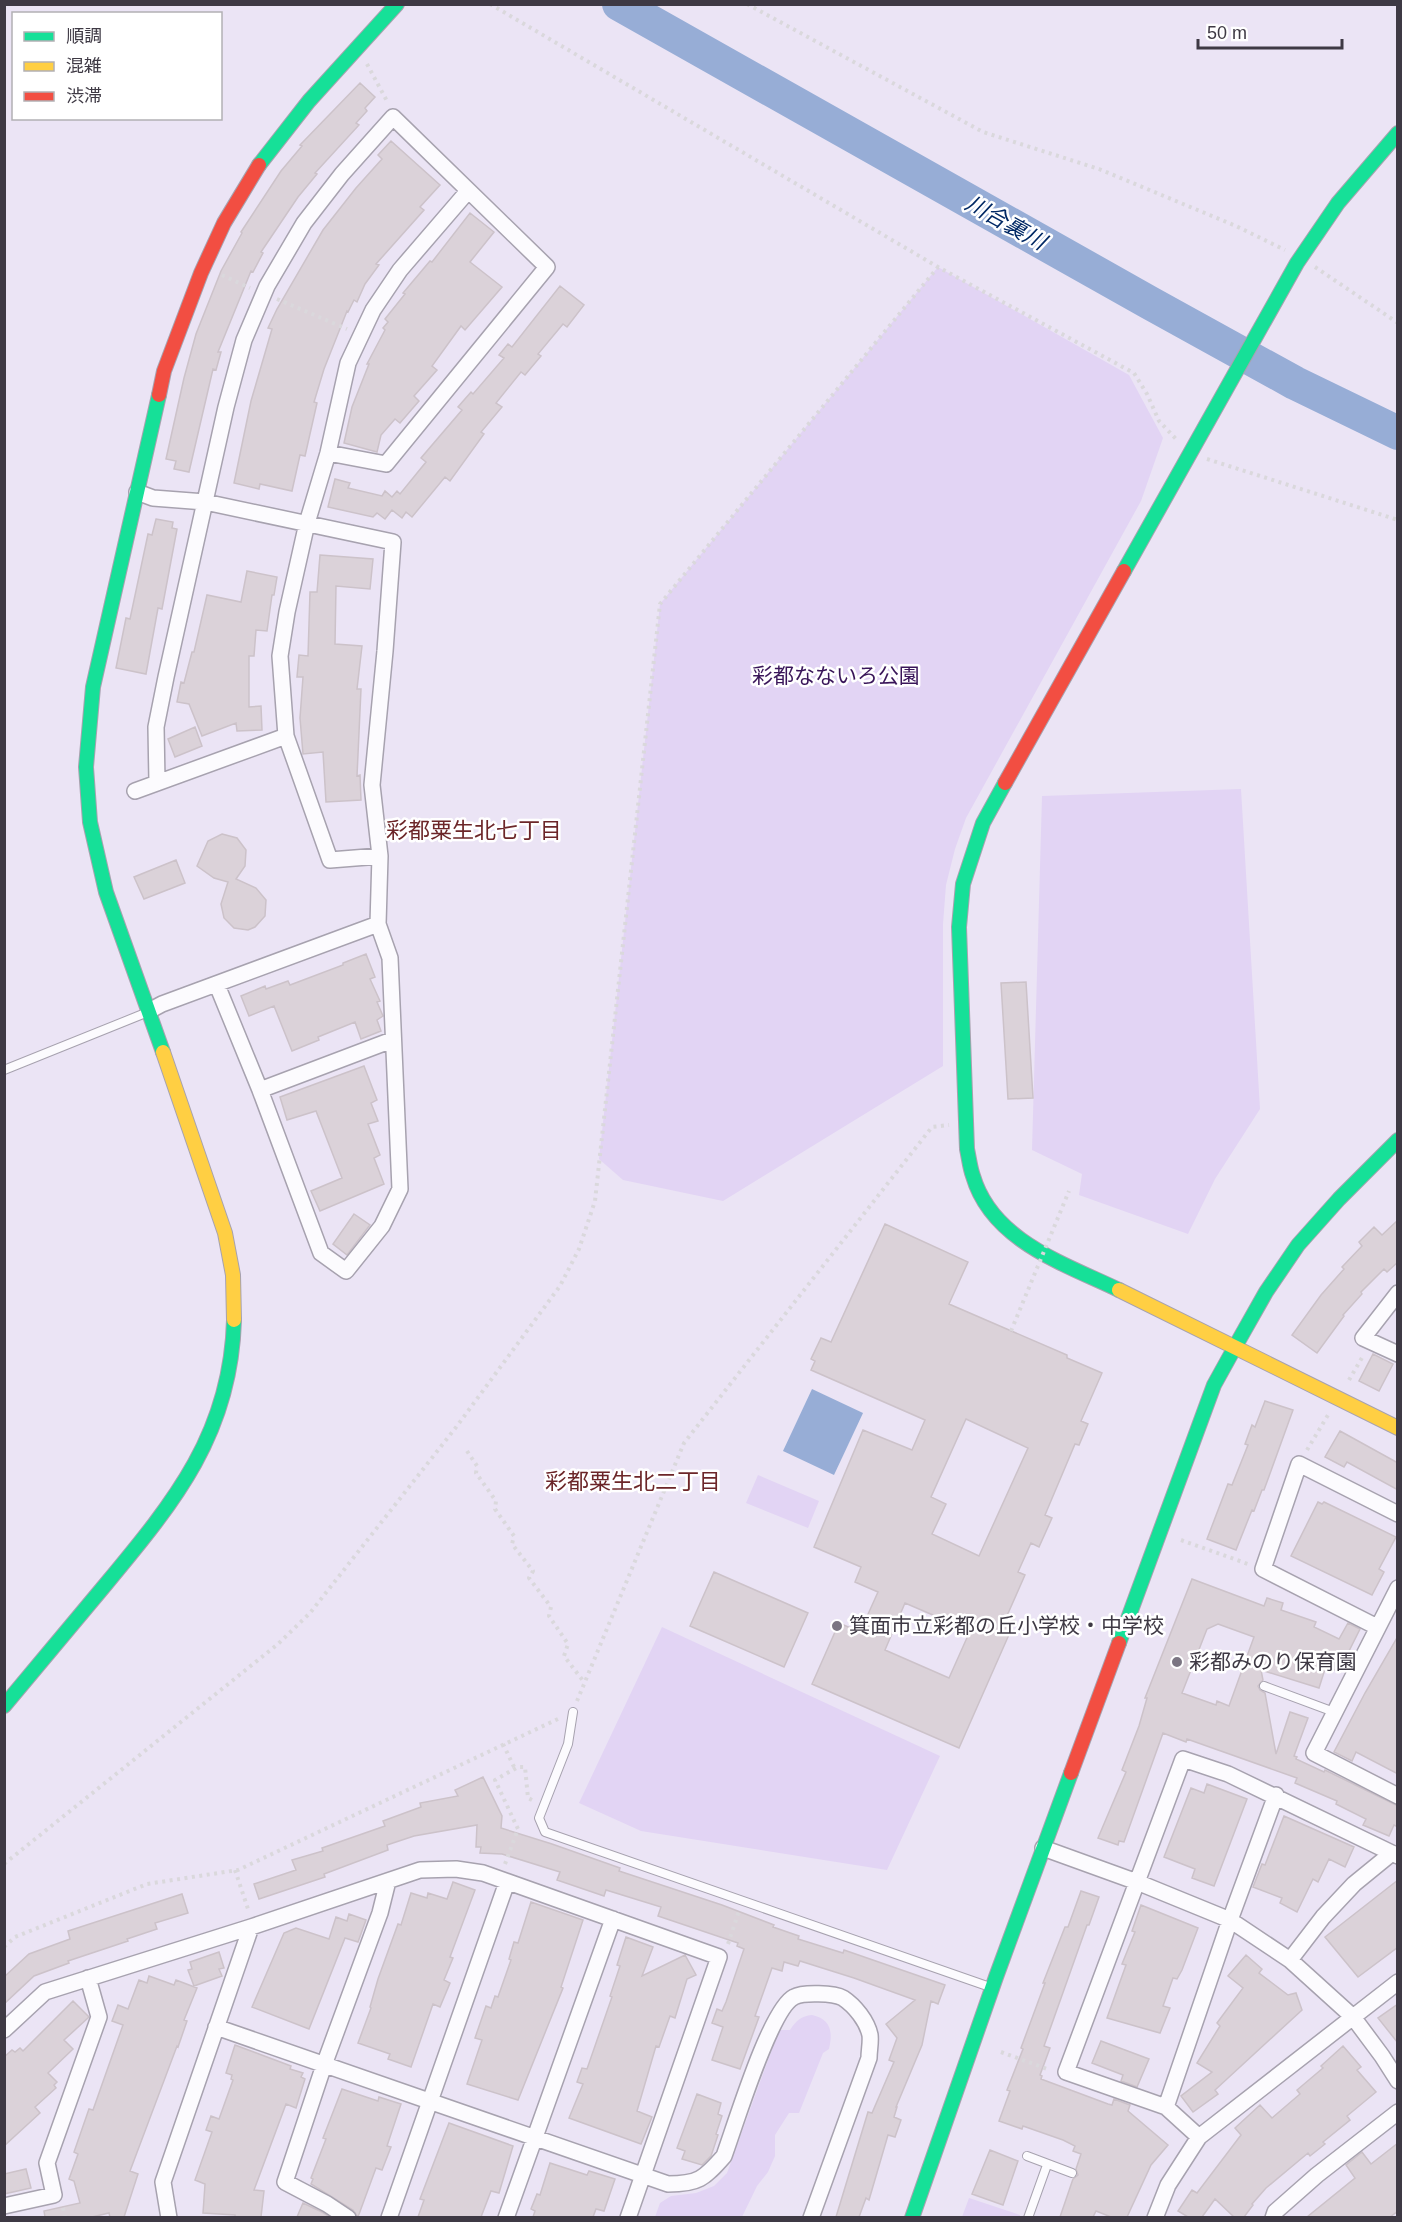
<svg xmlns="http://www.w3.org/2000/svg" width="1402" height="2222" viewBox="0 0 1402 2222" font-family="Helvetica,'Noto Sans JP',sans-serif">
  <rect width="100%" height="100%" fill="#ebe4f5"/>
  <path fill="#e2d4f4" d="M938,267L1129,375L1163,438L1141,501L966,818L955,849L946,885L943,924V1066L723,1201L623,1180L599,1159L660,604Z
    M1241,789L1260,1109L1215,1179L1188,1234L1079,1195L1082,1174L1032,1150L1042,796Z
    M758,1475L819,1501L808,1528L746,1503Z
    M662,1627L940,1756L887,1870L641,1831L579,1803Z
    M812,2015C831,2019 833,2032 829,2049L823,2053L799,2113H789L775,2135V2156L768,2172L757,2186L742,2217H655L660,2203L671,2196L696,2193L714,2186L727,2173L779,2030H790C796,2021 801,2016 812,2015Z
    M969,2198L1020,2215V2217H962Z"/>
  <path fill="#97add6" d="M812,1389L863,1413L834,1475L783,1451Z"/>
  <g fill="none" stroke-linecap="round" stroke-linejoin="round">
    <path stroke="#97add6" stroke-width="34" d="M619,4L1150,303L1295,383L1398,433"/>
  </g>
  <path fill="#dbd2d9" stroke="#ccc2c9" stroke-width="1.5" fill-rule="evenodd" d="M360,83L375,97L365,108L367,111L356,123L359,125L315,173L317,174L298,197L261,252L263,253L253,272L251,271L218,352H221L216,370L213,369L189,472L174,469L176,461L166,459L184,378L196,334L221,271L242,233L241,232L281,171L302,146L300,145Z
    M391,141L440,185L420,207L424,210L376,264L379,265L365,284L357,302L354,300L348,312L347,311L324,369L314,402L317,403L305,456L300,455L292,491L260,484L259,489L234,483L251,401L272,329L268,328L277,309L323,230L356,188L382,159L378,155Z
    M470,213L494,232L470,262L502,287L465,330L461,326L432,366L437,370L414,396L419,401L400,423L395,419L381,435L377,452L344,443L352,407L369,364H367L385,330L383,328L388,322L385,319L405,294L403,293L430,261L432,262Z
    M560,286L584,305L567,327L563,324L538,354L541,356L525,375L521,372L496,403L502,407L481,432L484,434L450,481L445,477L412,517L406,512L402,518L392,510L385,519L377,513L373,517L328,507L335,479L350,483L348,488L382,496L385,491L392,497L397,491L400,494L426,462L421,458L462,410L458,407L471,392L473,394L504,358L499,355L508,344L512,347Z
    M156,519L173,522L172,528L177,529L162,609L158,608L146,674L116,668L126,618L130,619L148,534L152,535Z
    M320,555L373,559L370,589L336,586L335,644L362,646L357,689H361L357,776L360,775L361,800L326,802L323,752L303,754L300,718L303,677H297L299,655L308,656L310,592H317Z
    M247,571L277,577L274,595H272L267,631L256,630L254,656H249V707L261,706L262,730L237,731L236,723L202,736L189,704L177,702L181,682L184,683L192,652H194L207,595L241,602Z
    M195,727L202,746L175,757L168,739Z
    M222,834L237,838L246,850L245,866L236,879L256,888L266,900L265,916L255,927L248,930L234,928L224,918L221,904L228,882L214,878L197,866L208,841Z
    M176,860L185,883L144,899L134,877Z
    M366,954L375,977L370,979L380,1001L377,1002L383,1016L377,1020L381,1031L361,1039L355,1022L318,1037L319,1040L292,1051L274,1006L249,1016L241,996L265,986L266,989L288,981L290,985L343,965V963Z
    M1026,982L1033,1098L1008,1099L1001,983Z
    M364,1066L377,1100L371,1103L378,1121L368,1124L380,1155L374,1158L384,1184L320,1211L311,1191L342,1178L316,1111L287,1120L280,1097Z
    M354,1214L370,1225L347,1255L333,1244Z
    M1398,1220V1262L1387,1272L1384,1269L1361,1292L1362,1294L1343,1315L1344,1316L1317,1353L1292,1335L1321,1295L1344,1269L1342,1267L1362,1246L1359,1242L1374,1227L1382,1235Z
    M885,1224L968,1262L949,1304L1067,1355V1358L1102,1373L1081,1421L1088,1424L1079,1445L1075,1444L1045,1515L1052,1518L1039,1547L1031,1543L1018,1572L1025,1575L1006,1618L1015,1621L959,1748L812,1684L839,1623L860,1632L878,1592L855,1582L861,1567L814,1547L863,1430L912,1450L925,1420L811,1370L815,1361L811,1359L821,1338L831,1342ZM966,1419L1028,1448L979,1556L932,1534L946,1504L931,1497ZM905,1603L970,1631L949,1678L885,1650Z
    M1373,1354L1393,1364L1379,1391L1359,1381Z
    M1265,1401L1293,1410L1264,1490H1262L1254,1511L1252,1510L1236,1550L1207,1539L1228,1484L1232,1485L1248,1445L1245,1444L1252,1425L1255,1427Z
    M1340,1431L1398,1463V1490L1347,1462L1344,1467L1325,1457Z
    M1318,1502L1322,1504L1324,1502L1396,1537L1379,1569L1384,1572L1372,1595L1291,1556Z
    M714,1572L808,1613L784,1667L690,1626Z
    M1192,1579L1264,1606L1267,1598L1283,1603L1281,1610L1316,1622L1314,1627L1339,1639L1348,1623L1360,1629L1342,1665L1340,1664L1337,1671L1326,1666L1319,1688L1261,1670L1263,1680L1258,1686L1260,1690L1265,1693L1276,1754L1290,1712L1308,1718L1294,1756L1297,1757L1296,1759L1324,1772L1325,1770L1398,1806V1827L1394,1825L1389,1836L1363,1825L1366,1819L1336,1804L1337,1801L1295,1783L1297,1778L1187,1739L1186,1742L1163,1733L1124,1842L1119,1841L1118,1845L1098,1838L1126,1772L1122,1770L1139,1726L1147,1698H1145ZM1218,1624L1254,1637L1229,1706L1217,1701L1216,1705L1182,1693L1207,1629Z
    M1398,1636V1774L1356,1752L1352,1761L1334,1752L1365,1693Z
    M483,1777L502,1816L501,1828L552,1844L620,1868L619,1871L722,1905L774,1925L773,1927L799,1936L798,1939L843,1953L844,1950L945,1985L938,2004L931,2001L922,2045L896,2107H897L894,2117L901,2120L895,2137L888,2135L869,2200L866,2198L859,2217H836L868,2112L872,2113L894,2062L889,2060L897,2038L886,2024L915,2000L854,1978L800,1961L798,1966L784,1962L782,1971L772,1968L755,2016L759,2017L740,2069L712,2060L723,2027L712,2023L717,2009L722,2011L726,2002L744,1949L737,1946L738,1943L658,1916L661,1907L606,1890L604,1896L557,1880L560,1872L502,1854L480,1853L481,1847H476L477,1825L414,1836L387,1845L388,1850L324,1874L325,1877L259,1899L254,1884L296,1870L292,1860L323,1851L322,1848L385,1826L383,1821L421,1807L420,1803L458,1796L455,1790Z
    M1207,1784L1247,1799L1214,1886L1192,1878L1195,1869L1164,1857L1191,1788L1204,1793Z
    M1284,1816L1354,1847L1345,1867L1329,1859L1318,1882L1313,1879L1297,1912L1280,1903L1282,1898L1253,1887L1262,1864L1265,1865Z
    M1398,1880V1947L1358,1977L1325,1937Z
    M453,1882L475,1890L450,1957L453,1958L444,1980L450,1983L440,2007L433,2004L411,2067L388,2059L390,2054L358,2043L371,2008L370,2007L378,1979L398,1924L401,1925L411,1893L427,1898L428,1893L447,1899Z
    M1081,1891L1099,1897L1089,1925H1087L1044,2046L1050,2048L1040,2075L1042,2076L1041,2079L1108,2104L1112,2105L1114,2099L1130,2105L1128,2111L1168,2145L1151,2165L1127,2217H1111L1096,2211L1093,2217H1060L1073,2179L1078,2175L1076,2169L1081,2154L1073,2151L1075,2146L1063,2140L1023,2126L1022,2129L999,2121L1010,2091L1007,2090L1023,2049L1021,2048L1045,1983H1043L1065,1927H1068Z
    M182,1894L188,1913L155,1923L157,1929L127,1939L128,1941L68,1961L69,1963L34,1976L4,2004V1977L29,1954L70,1939L68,1931Z
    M531,1902L583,1920L561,1987L563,1988L518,2100L467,2084L482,2040L475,2038L486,2006L491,2008L495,1996L498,1997L511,1960L509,1959L514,1942L518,1943Z
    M1141,1905L1198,1928L1182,1970L1177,1979L1173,1978L1163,2006L1170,2008L1160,2033L1107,2018L1126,1965L1122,1964L1135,1932L1132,1931Z
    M349,1914L366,1920L358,1942L345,1938L309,2029L252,2007L284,1933L296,1928L329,1939L336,1917L347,1921Z
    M626,1937L653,1947L642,1976L685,1955L696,1975L687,1979L675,2018L670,2016L659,2047L656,2046L637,2111L652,2117L641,2144L569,2118L583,2084L577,2082L582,2068L587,2069L612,1997L610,1996L620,1966L617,1965Z
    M219,1952L224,1968L219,1969L222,1976L194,1986L188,1970L192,1969L190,1962Z
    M1246,1955L1262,1969L1259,1973L1288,1995L1296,1993L1302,2010L1215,2090L1218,2094L1193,2112L1181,2096L1212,2072L1197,2063L1220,2026L1217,2023L1243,1988L1228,1976Z
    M149,1976L174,1985L176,1980L197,1988L184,2020L187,2021L178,2047L177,2046L130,2171L138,2174L124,2217H110L109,2213L92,2217H45L44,2211L80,2203L74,2181L69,2179L78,2154L74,2152L89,2109L93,2110L123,2025L112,2021L118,2005L128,2009L139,1980L147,1983Z
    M73,2001L89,2017L64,2040L73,2049L48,2073L57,2082L54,2085L56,2088L35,2107L40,2113L4,2146V2057L12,2050L15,2052L20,2048L23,2051Z
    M1398,2004V2043L1378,2018Z
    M1101,2041L1149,2059L1137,2087L1121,2081L1123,2075L1092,2063Z
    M235,2045L291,2066L290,2069L303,2073L301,2077L305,2079L296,2108L286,2104L254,2190L264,2191L261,2217H235V2215L203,2213L205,2184L195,2180L212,2132L206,2130L211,2116L219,2119L233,2080L231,2079L232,2075L226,2073Z
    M1343,2046L1361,2067L1357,2070L1376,2092L1347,2116L1350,2120L1323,2142L1325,2144L1310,2156L1308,2153L1266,2188L1252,2204L1253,2205L1244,2217H1234L1215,2199L1202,2217H1188L1178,2211L1192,2190L1197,2193L1241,2135L1235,2128L1260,2105L1272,2118L1300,2094L1297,2090L1323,2068L1321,2066Z
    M342,2089L378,2101L379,2097L401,2104L387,2146L391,2147L382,2170L376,2168L358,2217L353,2210L311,2184L313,2179L311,2178L326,2139L323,2138Z
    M697,2094L721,2103L718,2114L722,2116L716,2134L718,2135L711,2156L702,2165L682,2159L685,2151L677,2148Z
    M449,2123L513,2146L499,2193L491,2191L481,2217H418L424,2200L420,2199Z
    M1398,2143V2211L1390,2217H1307L1355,2178L1346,2165L1362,2152L1371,2164Z
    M990,2150L1018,2161L1003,2205L972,2194Z
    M550,2163L587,2175L589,2171L615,2179L604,2211L596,2209L593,2217H533L535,2211L531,2209L537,2194L540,2195Z
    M26,2169L31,2188L4,2194V2174Z
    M303,2203L322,2212L330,2217H297Z"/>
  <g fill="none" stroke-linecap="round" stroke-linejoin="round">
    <g stroke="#a7a2af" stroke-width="10">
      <path id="lane" d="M4,1070L148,1012
        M1264,1686L1334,1712
        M573,1712L568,1744L539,1818L545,1832L990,1987
        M1027,2156L1072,2173
        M1028,2218L1047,2165"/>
    </g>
    <g stroke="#a7a2af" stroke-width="18">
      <path id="street" d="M137,492L153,498L205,502L393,542L385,651L372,785L380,856L378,924L390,958L400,1189L382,1226L346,1271L321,1253L260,1090L217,985
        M157,782L156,727L166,677L226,407L244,340L267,286L304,223L342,174L393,117L547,267L386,464L328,453
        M135,791L286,736
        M380,856L330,860L286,736L280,656L287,612L307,523L328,453L348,363L373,310L400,270L468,191
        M149,1011L162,1004L378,924
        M260,1090L392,1040
        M1398,1293L1363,1338L1398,1354
        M1398,1588L1314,1753L1398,1796
        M1377,1627L1263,1569L1299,1464L1398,1514
        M1043,1848L1137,1882L1230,1920L1290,1960L1353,2017L1382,2056L1398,2081
        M1290,1960L1323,1917L1354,1884L1392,1853
        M216,2027L668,2184C698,2184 704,2179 724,2156C735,2126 770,2009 794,1997C803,1992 834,1993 843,1998C855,2006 867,2021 870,2035C871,2042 869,2050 869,2058L811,2218
        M4,2030L45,1992L251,1927L420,1870L456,1869L483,1873L719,1957L628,2218
        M1166,2107L1230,1920L1276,1795
        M1199,2137L1166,2107L1066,2072L1183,1759L1228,1774L1398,1856
        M4,2206L54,2195L47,2163L99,2017L88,1978
        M169,2218L163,2182L251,1927
        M348,2218L327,2204L285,2182L324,2065L380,1913L388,1881
        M389,2218L507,1882
        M506,2218L613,1919
        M1155,2218L1168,2185L1199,2137L1398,1982
        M1273,2218L1275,2212L1317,2175L1398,2112"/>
    </g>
    <g stroke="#a7a2af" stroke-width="16">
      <path id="fast" d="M259,165L309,101L397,4
        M159,395L93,687L86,767L90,822L106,892L163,1052
        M1124,571L1297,263L1338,203L1398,133
        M1005,783L983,823L963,884L959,927L967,1149C969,1158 970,1168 973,1176C992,1241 1065,1264 1119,1290
        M1119,1643L1214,1385L1240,1338L1266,1292L1298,1245L1339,1199L1398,1140
        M4,1706C38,1665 72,1625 106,1584C175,1501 231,1433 234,1320
        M912,2218L996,1977L1071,1773"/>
    </g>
    <g stroke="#a7a2af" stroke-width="16">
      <path id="slow" d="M163,1052L225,1233L233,1275L234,1320
        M1119,1290L1398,1428"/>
    </g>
    <g stroke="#a7a2af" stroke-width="16">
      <path id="jam" d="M159,395L164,371L201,273L224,223L259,165
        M1005,783L1124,571
        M1071,1773L1119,1643"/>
    </g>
    <path stroke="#dad8dc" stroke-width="4" stroke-dasharray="3 4.5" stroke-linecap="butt" d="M490,4L938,267L1134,373L1147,394L1159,421L1176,439
      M747,4L983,132L1099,169L1236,226L1285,250
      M367,64L388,103
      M1315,267L1398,323
      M222,275L250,288
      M277,299L347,329
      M1207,459L1398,520
      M1349,1380L1363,1356
      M1307,1450L1328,1415
      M467,1451L477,1466L476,1473L496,1501L495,1509L514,1536L512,1544L533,1571L529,1578L551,1607L549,1616L568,1644L564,1656L584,1682
      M1181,1540L1248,1564
      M577,1701L684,1443L932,1127L949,1125
      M503,1744L515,1769
      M4,1864L278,1644L310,1613L457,1426L560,1286L579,1249L595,1201L660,604L938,267
      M505,1864L518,1829L495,1780L518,1767H525L528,1798L534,1801
      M235,1870L249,1912
      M728,1944L739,1911
      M4,1947L15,1937L147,1884L238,1870L560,1718
      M1001,2052L1050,2070
      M63,2208L65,2218"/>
    <use href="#lane" stroke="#fcfbfe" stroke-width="8"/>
    <use href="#street" stroke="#fcfbfe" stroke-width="15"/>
    <use href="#fast" stroke="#16e098" stroke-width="14"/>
    <use href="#slow" stroke="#ffcf43" stroke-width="14"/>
    <use href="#jam" stroke="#f24e42" stroke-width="14"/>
    <path stroke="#dad8dc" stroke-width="4" stroke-dasharray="3 4.5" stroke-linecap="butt" d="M1011,1331L1069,1191"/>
  </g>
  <g fill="#7b7582" stroke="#fff" stroke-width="2">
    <circle cx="837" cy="1626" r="6"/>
    <circle cx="1177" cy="1662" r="6"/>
  </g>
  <g text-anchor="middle" stroke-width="5" stroke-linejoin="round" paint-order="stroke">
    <g font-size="21" fill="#391559" stroke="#fff">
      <text x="836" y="683">彩都なないろ公園</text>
    </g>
    <g font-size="21" fill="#3e3944" stroke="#fff" text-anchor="start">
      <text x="849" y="1633">箕面市立彩都の丘小学校・中学校</text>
      <text x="1189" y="1669">彩都みのり保育園</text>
    </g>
    <g font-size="22" font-style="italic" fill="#002864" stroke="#fff">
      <text transform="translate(1006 222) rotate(29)" y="8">川合裏川</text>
    </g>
    <g font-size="22" fill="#6c2629" stroke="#fff">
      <text x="474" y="838">彩都粟生北七丁目</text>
      <text x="633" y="1489">彩都粟生北二丁目</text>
    </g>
  </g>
  <rect width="1402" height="2222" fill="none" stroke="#3e3944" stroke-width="12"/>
  <rect x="12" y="12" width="210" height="108" fill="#ffffff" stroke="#b2b0b4" stroke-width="1.5"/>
  <rect x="24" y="32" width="30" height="9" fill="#16e098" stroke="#b2b0b4" stroke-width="1.5"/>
  <text x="66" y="42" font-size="18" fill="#3e3944">順調</text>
  <rect x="24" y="62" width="30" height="9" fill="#ffcf43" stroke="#b2b0b4" stroke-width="1.5"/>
  <text x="66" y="72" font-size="18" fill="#3e3944">混雑</text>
  <rect x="24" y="92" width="30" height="9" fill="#f24e42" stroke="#b2b0b4" stroke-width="1.5"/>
  <text x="66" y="102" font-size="18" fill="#3e3944">渋滞</text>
  <path d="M1198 39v9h144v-9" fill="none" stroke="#3e3944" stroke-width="3"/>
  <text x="1207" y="39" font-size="18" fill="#3e3944" stroke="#ffffff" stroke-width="4.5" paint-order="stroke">50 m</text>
</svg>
